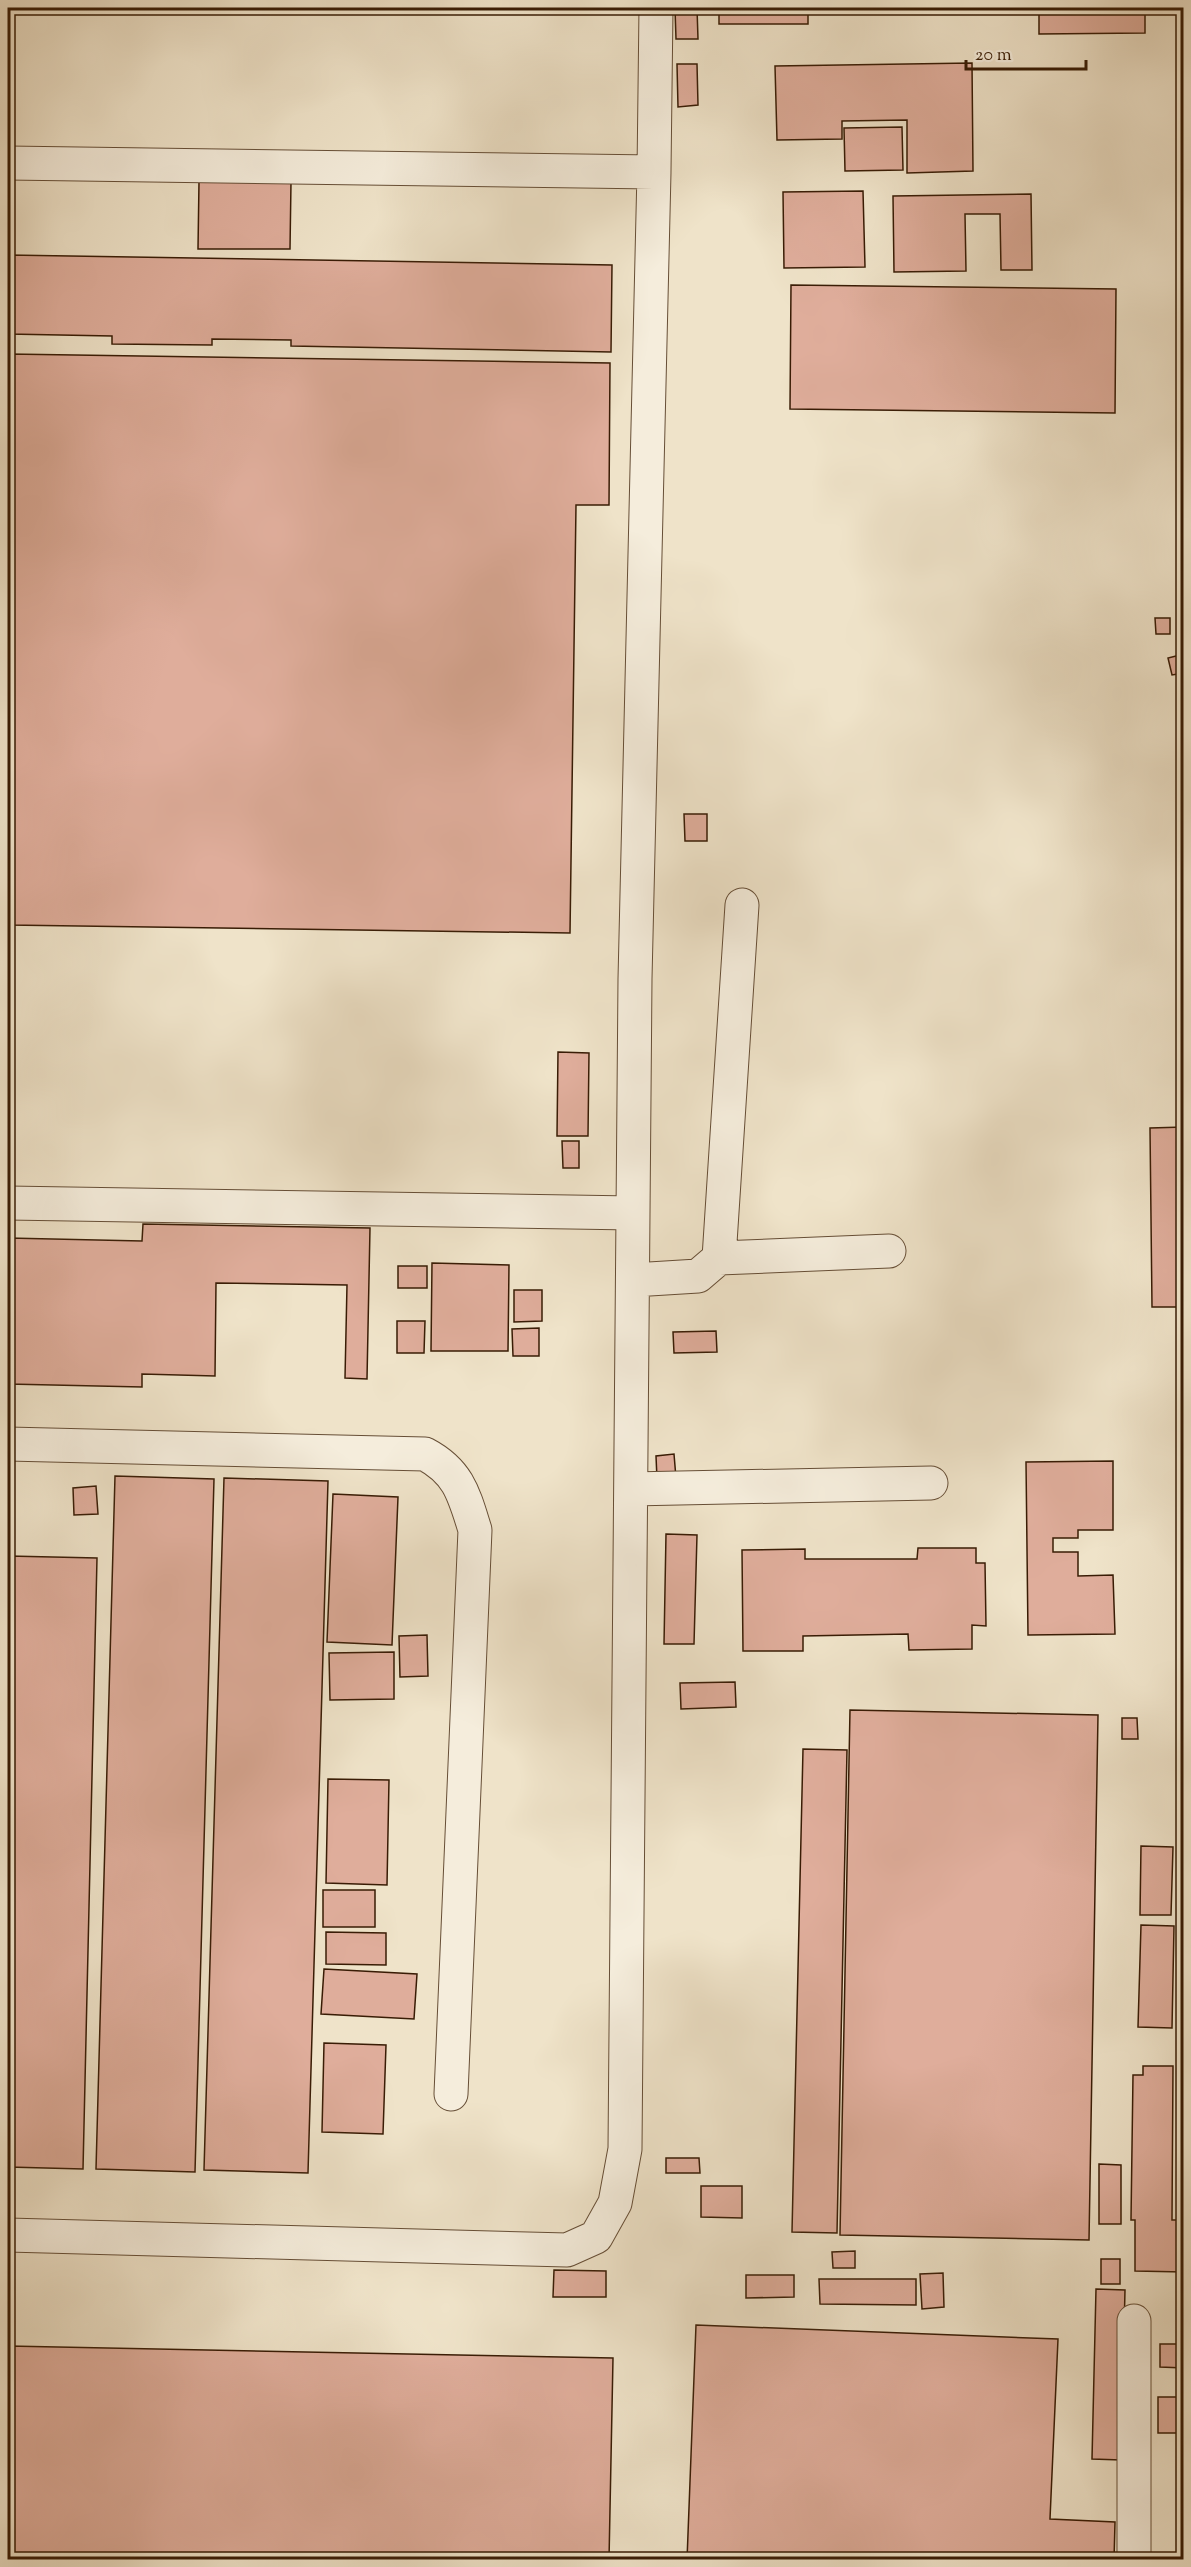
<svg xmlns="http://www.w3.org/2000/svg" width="1191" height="2567" viewBox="0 0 1191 2567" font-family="'Sorts Mill Goudy',serif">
  <rect width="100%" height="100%" fill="#efe3c9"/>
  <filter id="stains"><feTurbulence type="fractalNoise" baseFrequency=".00333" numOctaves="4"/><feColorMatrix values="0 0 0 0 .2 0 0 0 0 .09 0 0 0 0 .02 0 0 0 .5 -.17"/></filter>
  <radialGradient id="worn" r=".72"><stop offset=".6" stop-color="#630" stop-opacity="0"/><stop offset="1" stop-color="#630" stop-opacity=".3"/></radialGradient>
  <path fill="#dfad9b" stroke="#391c05" stroke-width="1.5" d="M675,8H697L698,39H676Z
    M719,8H808V24H719Z
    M1039,8H1145V33L1039,34Z
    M972,63L973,171L907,173V120L842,121V139L777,140L775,66Z
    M677,64H697L698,105L678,107Z
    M902,127L903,170L845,171L844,128Z
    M199,182H291L290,249H198Z
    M863,191L865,267L784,268L783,192Z
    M1031,194L1032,270H1001L1000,214H965L966,271L894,272L893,196Z
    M8,255L612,265L611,352L291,346V340L212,339V345L112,344V336L8,334Z
    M791,285L1116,289L1115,413L790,409Z
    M8,354L610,363L609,505H576L570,933L8,925Z
    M1155,618H1170V634H1156Z
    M1184,654V673L1172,675L1168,658Z
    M684,814H707V841H685Z
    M558,1052L589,1053L588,1136H557Z
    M1184,1127V1307H1152L1150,1128Z
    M562,1141H579V1168H563Z
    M143,1224L370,1228L367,1379L345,1378L347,1285L216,1283L215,1376L142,1374V1387L8,1384V1238L142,1241Z
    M432,1263L509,1265L508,1351H431Z
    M398,1266H427V1288H398Z
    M514,1290H542V1321L514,1322Z
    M397,1321H425L424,1353H397Z
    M539,1328V1356H513L512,1329Z
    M716,1331L717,1352L674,1353L673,1332Z
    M674,1454L676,1478L657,1479L656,1456Z
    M1113,1461V1530H1078V1538H1053V1552H1078V1576L1113,1575L1115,1634L1028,1635L1026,1462Z
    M115,1476L214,1479L195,2172L96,2169Z
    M224,1478L328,1481L308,2173L204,2170Z
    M96,1486L98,1514L74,1515L73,1488Z
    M333,1494L398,1497L392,1645L327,1642Z
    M666,1534L697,1535L694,1644H664Z
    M918,1548H976V1563H985L986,1626L972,1625V1649L909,1650L908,1634L803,1636V1651H743L742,1550L805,1549V1559H917Z
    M8,1556L97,1558L83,2169L8,2167Z
    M427,1635L428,1676L400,1677L399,1636Z
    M394,1652V1699L330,1700L329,1653Z
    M735,1682L736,1707L681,1709L680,1683Z
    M850,1710L1098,1715L1089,2240L840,2235Z
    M1122,1718H1137L1138,1739H1122Z
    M803,1749L847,1750L837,2233L792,2232Z
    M328,1779L389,1780L387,1885L326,1883Z
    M1141,1846L1173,1847L1171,1915H1140Z
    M323,1890H375V1927H323Z
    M1141,1925L1174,1926L1172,2028L1138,2027Z
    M326,1932L386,1933V1965L326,1964Z
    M324,1969L417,1974L414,2019L321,2014Z
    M324,2043L386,2045L383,2134L322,2132Z
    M1143,2066H1173L1172,2220H1184V2272L1135,2271V2220H1131L1133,2075H1143Z
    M666,2158H699L700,2173H666Z
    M1099,2164L1121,2165V2224H1099Z
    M701,2186H742V2218L701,2217Z
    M855,2251V2268H833L832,2252Z
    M1101,2259H1120V2284H1101Z
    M554,2270L606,2271V2297H553Z
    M943,2273L944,2307L922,2309L920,2274Z
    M746,2275H794V2297L746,2298Z
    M819,2279H916V2305L820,2304Z
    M1096,2289L1125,2290L1121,2460L1092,2459Z
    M696,2325L1058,2339L1050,2519L1115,2522L1114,2560H687Z
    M1160,2344H1184V2368L1160,2367Z
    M8,2346L613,2358L609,2560H8Z
    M1158,2397H1184V2433H1158Z"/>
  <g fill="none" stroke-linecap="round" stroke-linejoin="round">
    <g stroke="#664e36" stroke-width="35">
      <path id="minor" d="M8,163L654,172
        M8,1203L633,1213
        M719,1258L889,1251
        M633,1280L698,1276L719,1258L742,905
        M8,1444L425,1454C459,1472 464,1495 475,1530L451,2094
        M631,1489L931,1483
        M8,2235L567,2250L596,2237L615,2203L625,2149L635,979L654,172L656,8
        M1134,2321V2560"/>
    </g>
    <use href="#minor" stroke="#f5eddc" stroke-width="33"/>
  </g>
  <rect width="1191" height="2567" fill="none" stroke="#efe3c9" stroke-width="30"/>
  <rect x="9" y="9" width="1173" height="2549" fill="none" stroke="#391c05" stroke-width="3"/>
  <rect x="15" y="15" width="1161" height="2537" fill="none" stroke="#391c05" stroke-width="1.5"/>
  <path d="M966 60v9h120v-9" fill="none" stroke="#391c05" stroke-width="3"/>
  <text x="975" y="60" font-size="18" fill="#391c05" stroke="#f5eddc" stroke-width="4.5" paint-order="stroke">20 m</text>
  <rect width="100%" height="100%" filter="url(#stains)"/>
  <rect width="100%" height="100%" fill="url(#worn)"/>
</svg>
